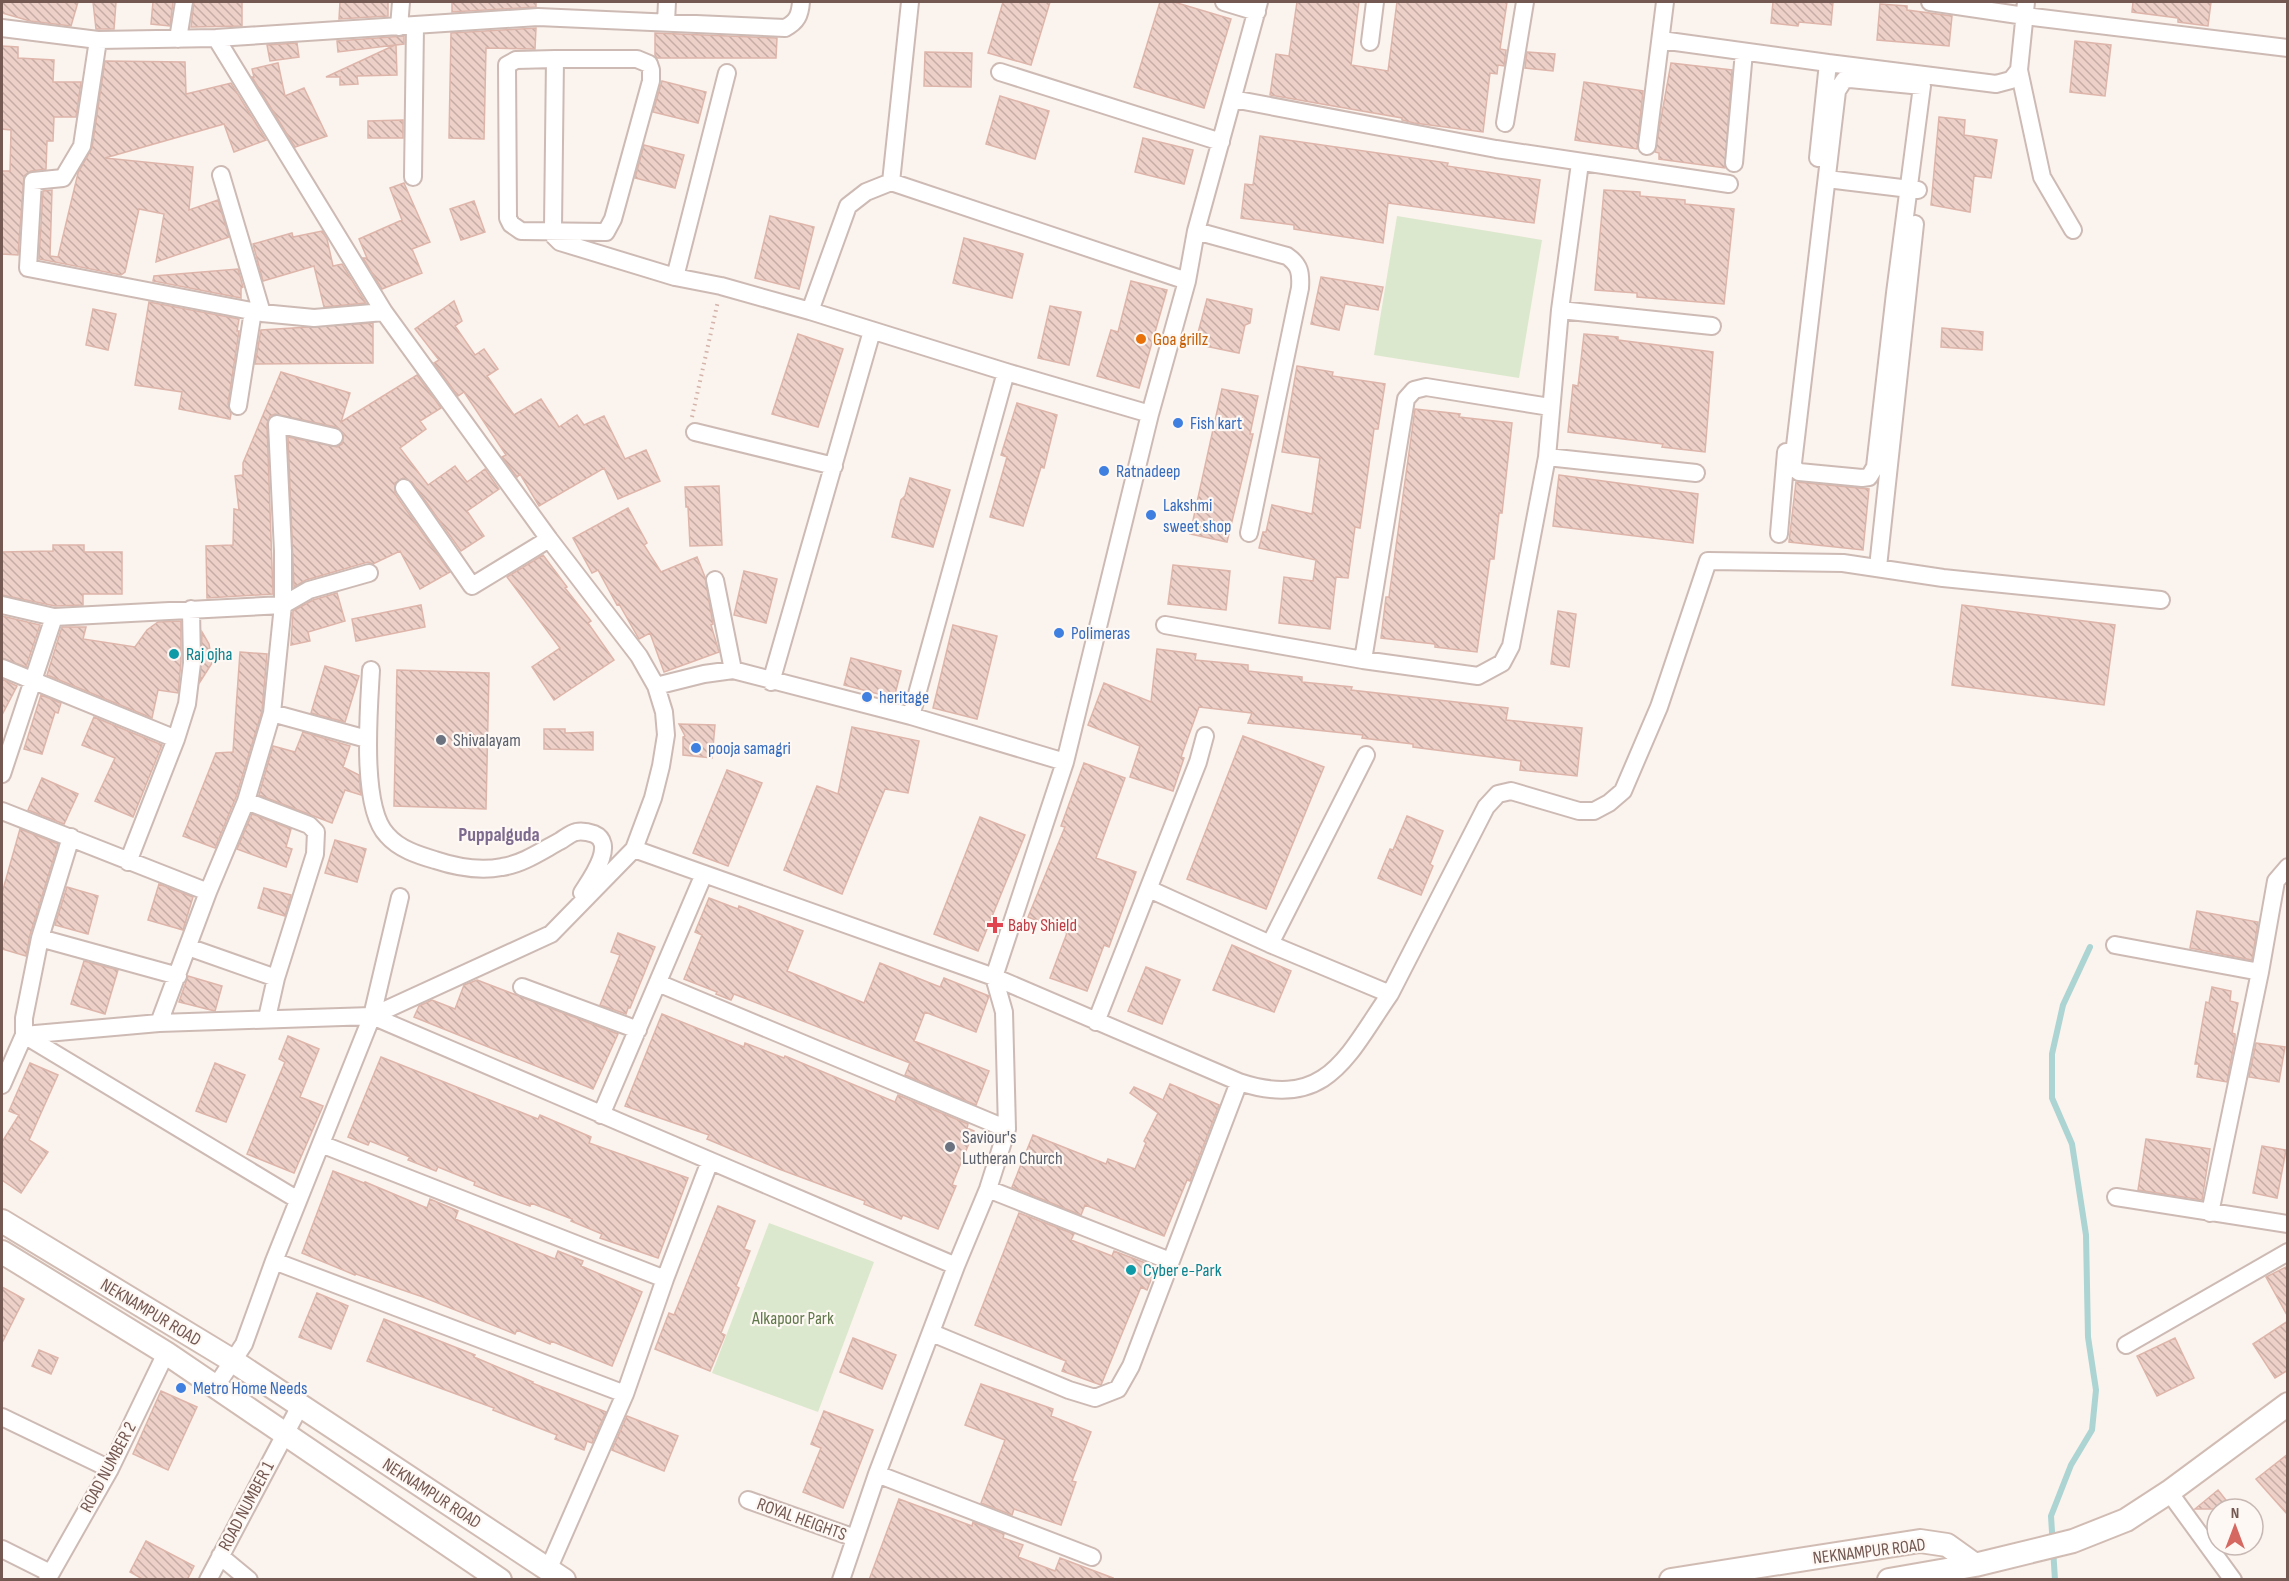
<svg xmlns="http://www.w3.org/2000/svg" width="2289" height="1581" viewBox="0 0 2289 1581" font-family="'Sofia Sans Condensed',sans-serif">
  <defs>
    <pattern id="building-back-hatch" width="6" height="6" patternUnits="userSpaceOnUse" patternTransform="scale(1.5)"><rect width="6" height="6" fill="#edd1c8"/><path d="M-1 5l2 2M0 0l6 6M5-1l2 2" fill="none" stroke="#c5aca5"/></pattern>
  </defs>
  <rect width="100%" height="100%" fill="#fbf3ed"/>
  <path fill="#dce8cd" d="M1397,216L1542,240L1519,378L1374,355Z
    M769,1223L874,1262L818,1412L712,1373Z"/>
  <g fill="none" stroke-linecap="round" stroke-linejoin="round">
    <path stroke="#abd4d3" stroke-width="6" d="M2055,1580L2051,1516L2071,1465L2092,1430L2096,1390L2088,1337L2086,1235L2072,1144L2052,1098V1054L2063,1005L2090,947"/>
  </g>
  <path fill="url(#building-back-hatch)" stroke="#deb5aa" stroke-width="1.5" d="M2,2H78L71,26L30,21L2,13Z
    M93,2H116L114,29H96Z
    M153,2H173L170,26L151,24Z
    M194,2H242V26L191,27Z
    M340,2H388V16L339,19Z
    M452,2H536V7L452,12Z
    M1003,2H1050L1031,65L988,53Z
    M1160,2H1174L1231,19L1204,108L1134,87Z
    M1297,2H1359L1351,65L1388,71L1397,2H1507L1500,49L1506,50L1504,66L1498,65L1497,74L1490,73L1483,132L1414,123L1402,120V118L1270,95L1276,54L1289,56Z
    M1773,2H1833L1831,25L1799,22L1798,26L1771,23Z
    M2133,2H2211L2208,26L2178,22V18L2132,12Z
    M1880,4L1907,6V10L1952,16L1949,46L1877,40Z
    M536,28L535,49L486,48L484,139L449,138L451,33Z
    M655,33L777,38L776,58H657L655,55Z
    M404,36V44L396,45L397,75L357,76L358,84L340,85V77H326L395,45L338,52L337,41Z
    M2075,41L2111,45L2105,96L2070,92Z
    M297,43L299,57L270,61L267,45Z
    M2,46L18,47V58L54,60L53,82H81L76,117H54L53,141H47L46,169L31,171L24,176L18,255L2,254V171H10L11,130L2,129Z
    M925,52L972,53L971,87L924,86Z
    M1527,52L1555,54L1553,71L1525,68Z
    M105,61L185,62L186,94L231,83L266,140L234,152L224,124L105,158L193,167L189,210L218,200L229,237L156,262L164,214L139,209L125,272L121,275L39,259L43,191L52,190L50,256L58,257L78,173L92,148Z
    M278,63L285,96L304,88L327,136L295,147L252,77H254L252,69Z
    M1671,63L1732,70L1725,168L1659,159V153L1655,152Z
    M662,81L706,92L698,123L653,112Z
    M1584,82L1643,91L1637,149L1575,140Z
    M1000,96L1049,111L1035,159L986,144Z
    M1939,117L1965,120L1964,135L1997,140L1991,178L1974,176L1970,212L1931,205Z
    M403,120V138H368V121Z
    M1260,136L1448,163L1447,166L1540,180L1534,223L1388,203L1383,243L1294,229V225L1241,218L1245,184L1253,185Z
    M1143,138L1193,150L1184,184L1135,172Z
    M644,145L684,155L675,188L635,178Z
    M404,183L430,242L412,249L422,273L382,289L363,258H367L359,239L402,220L390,188Z
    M1604,190L1640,192V196L1685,200V204L1734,209L1724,304L1637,297V293L1595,290Z
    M474,201L485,232L461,240L450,209Z
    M770,216L814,227L799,289L755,278Z
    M322,231L327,239L333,266L342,264L366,303L324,307L314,266L263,281L253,244L292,233L293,237Z
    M964,238L1023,254L1012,298L953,283Z
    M238,269L243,287L241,288V298L153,281L154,276Z
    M1321,277L1383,287L1378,310L1345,304L1339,330L1311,324Z
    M1131,281L1167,290L1139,388L1097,376L1111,330L1118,332Z
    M1207,299L1252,309L1250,323L1245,325L1239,353L1195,344Z
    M454,301L462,321L455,326L475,355L484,349L498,369L487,376L514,415L541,399L559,427L577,415L584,425L604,416L625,459L646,450L660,481L618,499L604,468L539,506L520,474L517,477L502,457L506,455L464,392L458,396L434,363L439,360L415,329Z
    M149,302L239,319L237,331H239L228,404L231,414L230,419L179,409L182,392L135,385Z
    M1050,306L1081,312L1069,365L1038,358Z
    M93,309L116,314L108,350L86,345Z
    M373,323V363L255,364L261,330Z
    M1942,328L1983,332L1982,350L1941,347Z
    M798,334L843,349L818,427L772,414Z
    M1584,334L1618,337V340L1713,352L1705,452L1662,447L1663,444L1568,432L1573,385L1578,386Z
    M1297,366L1333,372L1332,376L1385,384L1378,429H1374L1360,528L1355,527L1348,578L1336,577L1330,629L1279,623L1284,577L1313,581L1316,560L1259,548L1263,532H1266L1272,505L1312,514L1320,458L1282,452Z
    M281,372L350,393L341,422L417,375L441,408L420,421L426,429L400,448L428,485L455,466L467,482L485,469L499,489L467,511L484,536L461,551L412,482L403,478L395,483V494L450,572L420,589L400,551L373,564L368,562L306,580L294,587L288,437L337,447L342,444L344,434L336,427L275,414L270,416L267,424L273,594L207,598L206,546L233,545L234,509L239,510L235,476L243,475V463Z
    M1222,389L1258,396L1250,434H1253L1227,542L1190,534Z
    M1017,403L1057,415L1044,468L1041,467L1023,526L990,517L1007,457L1001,455Z
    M1415,409L1460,414L1459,417L1512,423L1502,513H1499L1494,559H1490L1477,652L1435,647V644L1381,638L1386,597H1389Z
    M1559,475L1698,494L1693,543L1553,526Z
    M910,478L950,490L933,547L892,537L901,500L905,496Z
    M1796,482L1869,489L1863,550L1789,542Z
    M719,486L722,545L690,546L688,507H686L685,487Z
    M628,508L647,543L644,545L661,572L697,557L705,577L713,624L711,625L719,652L664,672L650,633L639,639L619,604L617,605L598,570L592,573L573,538Z
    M53,545H84V552H122V594H83V605L55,606L2,595V552L53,551Z
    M543,555L567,587L565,588L591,621L588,623L614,660L554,700L532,667L560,648L507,577Z
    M1173,565L1230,571L1226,610L1168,604Z
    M744,571L777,579L766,623L734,615Z
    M337,593L345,621L308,632L310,641L291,645L293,611L313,600Z
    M421,605L425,627L356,641L352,619Z
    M1962,605L2115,625L2104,705L1952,685Z
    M1558,611L1576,614L1569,667L1551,664Z
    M2,616L40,625L26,667L2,658Z
    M181,621V662L178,693L158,690L152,718L47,675L62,627H86L83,639L135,647L147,630L158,622Z
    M953,625L997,636L977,719L933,708Z
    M202,632L209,644L212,663L200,682Z
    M1157,649L1196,654L1195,660L1248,665V671L1302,677V682L1352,687L1351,690L1508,708L1506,720L1582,728L1577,776L1520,770L1521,761L1413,747V744L1362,738L1363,735L1248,723L1252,713L1199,707L1181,757L1184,758L1173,791L1130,777L1140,746L1088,725L1104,683L1151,702Z
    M240,652L267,654L262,711L236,797L215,848L183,836L216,753L233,752Z
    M851,658L901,671L894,698L844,685Z
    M325,666L359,676L345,722L311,713Z
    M397,670L489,673L486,809L394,806Z
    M2,679L17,686L2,715Z
    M41,695L61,703L58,713L55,712L42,754L24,749Z
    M94,717L162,745L133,817L95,801L115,758L82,745Z
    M679,724L715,725L712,758L683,755V737L685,736Z
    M852,727L919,741L908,793L885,789L842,894L784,870L817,786L838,794Z
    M544,729H565V733L593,732V750L544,749Z
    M303,732L350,746L343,767L359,775L361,795L345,790L332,823L259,795L273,746L295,752Z
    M1243,736L1324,767L1266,909L1187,879Z
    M1084,763L1125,778L1096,858L1136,872L1109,947L1104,945L1087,991L1050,978L1067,933L1028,917L1065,827L1061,826Z
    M727,770L762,783L728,866L693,853Z
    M42,778L78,794L64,824L28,810Z
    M252,814L291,829L286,847L292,849L286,867L237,849Z
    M1407,816L1443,831L1430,864L1433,866L1421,895L1378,878L1390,849L1393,850Z
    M980,817L1025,835L978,951L934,934Z
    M20,829L58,844L30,935L26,956L2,949V893Z
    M335,840L366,849L357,882L325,873Z
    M159,884L193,897L183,930L148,920Z
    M67,887L98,896L88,934L55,925Z
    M264,888L291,895L285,916L258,908Z
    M709,898L738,909L739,906L803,931L787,971L864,1003L880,963L940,987L944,978L989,996L976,1032L925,1012L914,1041L989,1071L976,1105L905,1075L910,1063L734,994L731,1000L716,994L717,992L684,979L702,935L695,932Z
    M2197,911L2258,922L2252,960L2190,948Z
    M618,933L655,947L630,1008H628L626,1014L600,1005L620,955L611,952Z
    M1232,945L1291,971L1274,1012L1213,990Z
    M84,961L118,970L105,1014L71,1004Z
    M1146,967L1180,980L1162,1024L1128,1011Z
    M188,976L222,986L215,1011L179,1002Z
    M477,980L618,1034L593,1089L414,1017L419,1006L432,1000L455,1009L464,985Z
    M2212,987L2231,991L2230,1001L2238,1003L2232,1033L2235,1034V1039L2227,1082L2197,1077L2199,1064H2195L2206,1002L2209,1003Z
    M662,1014L744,1047L745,1043L784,1058L785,1056L895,1102L898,1095L968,1124L967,1128L974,1131L952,1185L956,1186L938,1229L903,1215L901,1219L864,1204L865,1201L779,1169L707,1139L709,1135L625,1106Z
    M288,1036L319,1049L300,1097L323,1106L294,1173L247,1154L285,1062L279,1059Z
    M2256,1043L2285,1047L2279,1082L2249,1077Z
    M381,1057L538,1119L540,1115L591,1137L589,1143L688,1178L658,1258L600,1238L602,1234L571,1221L572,1219L531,1203L530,1206L499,1195L474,1185L475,1182L438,1167L436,1171L408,1160L410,1157L370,1141L368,1145L348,1137Z
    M30,1063L58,1075L29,1140L48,1152L21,1193L2,1180V1142L19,1115L9,1111Z
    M215,1063L245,1075L226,1122L196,1111Z
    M1170,1084L1219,1105L1190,1181L1187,1180L1164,1236L1085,1205L1081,1215L1012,1187L1033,1135L1106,1164L1108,1159L1135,1169L1146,1143L1144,1141L1158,1113L1130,1093L1134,1087L1163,1100Z
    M2146,1139L2210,1149L2202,1200L2138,1190Z
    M2262,1146L2286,1150L2277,1198L2253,1193Z
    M333,1171L364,1183L365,1182L427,1208L430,1199L458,1211L455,1219L555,1259L558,1251L583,1261L581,1266L642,1292L612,1366L551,1341L550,1344L517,1330L515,1334L423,1297L356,1274L355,1275L302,1253Z
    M718,1206L755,1221L744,1249L750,1251L736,1286L739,1288L721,1333L725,1335L710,1371L655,1349L669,1313L674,1315Z
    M1019,1213L1074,1234L1071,1240L1112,1256L1114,1251L1156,1267L1147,1290L1141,1287L1101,1385L1062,1371L1066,1361L975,1325Z
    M2288,1266V1317L2266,1277Z
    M2,1287L24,1299L2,1343Z
    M317,1293L348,1306L331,1349L299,1337Z
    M384,1319L475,1355L474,1357L533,1382L532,1383L606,1412L592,1443L587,1441L584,1450L555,1439L557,1435L493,1410L494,1408L367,1361Z
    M2288,1321V1370L2275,1378L2253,1344Z
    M853,1338L896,1355L882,1389L840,1372Z
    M2175,1338L2194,1378L2157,1396L2137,1356Z
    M39,1350L58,1358L51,1374L32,1366Z
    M981,1384L1053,1409L1051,1416L1091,1432L1072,1481L1076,1482L1061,1525L1014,1509L1012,1515L981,1503L1005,1440L965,1425Z
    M161,1391L197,1407L168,1470L133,1454Z
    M824,1411L873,1430L843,1508L803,1492L821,1448L811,1444Z
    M627,1416L678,1436L664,1471L612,1450Z
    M2288,1454V1515L2256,1479Z
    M2218,1490L2233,1509H2195Z
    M899,1499L972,1526L973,1522L1004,1534L1003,1538L1023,1545L1018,1557L1055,1571L1060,1558L1113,1578L1112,1580H869Z
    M146,1541L194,1566L187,1580H144L130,1572Z"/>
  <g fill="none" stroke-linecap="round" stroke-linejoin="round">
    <g stroke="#cdbab4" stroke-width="20">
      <path id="street" d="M1224,2L1257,12
        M1930,2L2025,16L2288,48
        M666,22L667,2
        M399,27L401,2
        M2,28L98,40L216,38L538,17L785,28C797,22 800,15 801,2
        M178,39L184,2
        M98,40L82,146L63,178L33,181L28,268L262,313L314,318L384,312
        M1661,40L1828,63
        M1370,42L1375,2
        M555,59L553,227L554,236L560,242L675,277L721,286L810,311L1006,372L1150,414
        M555,59H637L649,64L651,70V81L613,219L606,232L521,231L511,224L508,218L507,65L516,60Z
        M2019,70L2042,177L2073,230
        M1000,72L1221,142
        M1850,79L1922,86L1895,293L1875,467L1869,477L1862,478L1799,472L1794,468L1793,463L1837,91L1844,80Z
        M1233,99L1496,149L1729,184
        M1505,123L1525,2
        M1647,146L1665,2
        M1818,158L1828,63L1996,84L2011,80L2019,70L2026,2
        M1734,163L1744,52
        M221,175L262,313
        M413,177L415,26
        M1827,179L1918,190
        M891,182L1187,281
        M1196,231L1287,256C1300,265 1301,273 1300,288L1249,533
        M675,277L727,73
        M1560,310L1712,326
        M810,311L848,206L866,192L891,182L910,2
        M238,406L253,311
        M695,432L834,466
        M1547,457L1696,473
        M404,488L472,586L549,539
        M1779,534L1786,452
        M1878,567L1915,224
        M715,580L733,670
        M2,605L54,617L283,605L309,590L369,573
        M1165,625L1363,660L1478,676L1502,663L1511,646L1547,457L1560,310L1580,163
        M1363,660L1406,399L1414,390L1426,387L1550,407
        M2,668L176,739
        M371,670C369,708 360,807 387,835C399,849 418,855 435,860C456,867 481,871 502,867C523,864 543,850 560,841C565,838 571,833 576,832C582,831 588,832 594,834C617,844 590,880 582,893
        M771,682L872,331
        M656,686L704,674L733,670L911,716L1065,762
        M272,713L367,739
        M911,716L1006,372
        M2,774L54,617
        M246,801L309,825L316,832L315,854L276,978L267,1018
        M2,811L208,892
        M71,837L40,938L24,1018V1035L298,1200
        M634,849L994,977L1239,1082L1131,1366L1118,1389L1095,1398L1069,1390L932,1333
        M128,862L176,739L187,704L192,663L191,609
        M1149,889L1270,944L1390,994L1486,807L1498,794L1511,791L1579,811H1594L1609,803L1623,791L1659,707L1708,561L1843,563L1943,578L2161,600
        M40,938L178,976
        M1270,944L1366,755
        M2115,945L2260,972
        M188,947L276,978
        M658,983L1007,1129
        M522,987L638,1030
        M372,1016L956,1266
        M1096,1022L1198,762L1205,736
        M159,1023L208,892L246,801L272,713L283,605V551L277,424L334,437
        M1239,1082C1327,1111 1347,1056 1390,994
        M2,1085L24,1035L159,1023L372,1016L551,934L634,849L653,798L661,766L666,735L664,712L656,686L639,656L549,539L384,312L216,38
        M601,1115L704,874
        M321,1144L665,1279
        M988,1189L1170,1261
        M2116,1197L2288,1224
        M2210,1213L2260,972L2276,881L2288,867
        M274,1261L625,1394
        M2126,1345L2288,1252
        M216,1386L244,1344L274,1261L372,1016L400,897
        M2,1417L110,1469
        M877,1474L1092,1557
        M2169,1492L2233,1580
        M748,1500L855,1538
        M2,1549L50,1573
        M220,1556L249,1580
        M548,1570L625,1394L665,1279L710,1161
        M47,1580L110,1469L166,1353
        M208,1580L300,1406
        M841,1580L877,1474L956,1266L988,1189L1007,1129L1004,1012L994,977L1065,762L1150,414L1187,281L1196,231L1259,2"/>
    </g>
    <g stroke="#d1bcb4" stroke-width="26">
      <path id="secondary" d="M2,1221L233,1361L564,1580
        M2,1252L166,1353L500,1580
        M1671,1580L1920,1541L1947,1545L1975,1565
        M1889,1580L1975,1565L2073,1541L2126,1520L2169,1492L2288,1404"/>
    </g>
    <path stroke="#d3b3aa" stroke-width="4" stroke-dasharray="1.5 4.5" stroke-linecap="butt" d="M692,417L718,301"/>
    <use href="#street" stroke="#fff" stroke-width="16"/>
    <use href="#secondary" stroke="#fff" stroke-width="22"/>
  </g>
  <circle fill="#e8710a" stroke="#fef8f4" stroke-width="2" cx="1141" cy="339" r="6"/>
  <g fill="#3f7fe0" stroke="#fef8f4" stroke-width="2">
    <circle cx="1178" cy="423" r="6"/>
    <circle cx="1104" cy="471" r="6"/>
    <circle cx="1151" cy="515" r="6"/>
    <circle cx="1059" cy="633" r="6"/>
    <circle cx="867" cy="697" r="6"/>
    <circle cx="696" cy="748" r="6"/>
    <circle cx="181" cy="1388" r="6"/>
  </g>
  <g fill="#0f9aa8" stroke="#fef8f4" stroke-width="2">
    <circle cx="174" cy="654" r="6"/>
    <circle cx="1131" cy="1270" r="6"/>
  </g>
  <g fill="#6b7280" stroke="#fef8f4" stroke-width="2">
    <circle cx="441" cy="740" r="6"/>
    <circle cx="950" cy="1147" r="6"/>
  </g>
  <path fill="#e0444e" stroke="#fef8f4" stroke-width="2" d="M992 916h6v6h6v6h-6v6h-6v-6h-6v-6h6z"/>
  <g text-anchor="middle" stroke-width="4.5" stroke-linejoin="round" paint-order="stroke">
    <g font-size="18" fill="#c56008" stroke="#fef8f4" text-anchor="start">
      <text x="1153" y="345">Goa grillz</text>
    </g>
    <g font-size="18" fill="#366cbe" stroke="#fef8f4" text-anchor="start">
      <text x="1190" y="429">Fish kart</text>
      <text x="1116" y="477">Ratnadeep</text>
      <text x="1163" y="511">Lakshmi<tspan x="1163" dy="21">sweet shop</tspan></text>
      <text x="1071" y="639">Polimeras</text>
      <text x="879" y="703">heritage</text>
      <text x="708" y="754">pooja samagri</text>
      <text x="193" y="1394">Metro Home Needs</text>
    </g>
    <g font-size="18" fill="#0d838f" stroke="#fef8f4" text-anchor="start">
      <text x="186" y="660">Raj ojha</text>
      <text x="1143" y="1276">Cyber e-Park</text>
    </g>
    <g font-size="18" fill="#5b616d" stroke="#fef8f4" text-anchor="start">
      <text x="453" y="746">Shivalayam</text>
      <text x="962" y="1143">Saviour's<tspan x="962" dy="21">Lutheran Church</tspan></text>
    </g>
    <g font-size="18" fill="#be3a42" stroke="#fef8f4" text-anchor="start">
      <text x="1008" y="931">Baby Shield</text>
    </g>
    <g font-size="18" fill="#745852" stroke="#fef8f4">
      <text transform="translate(151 1312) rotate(31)" y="6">NEKNAMPUR ROAD</text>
      <text transform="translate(108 1467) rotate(-62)" y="6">ROAD NUMBER 2</text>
      <text transform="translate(432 1493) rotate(33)" y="6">NEKNAMPUR ROAD</text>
      <text transform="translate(246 1506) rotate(-62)" y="6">ROAD NUMBER 1</text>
      <text transform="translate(802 1519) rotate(20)" y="6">ROYAL HEIGHTS</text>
      <text transform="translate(1869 1551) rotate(-7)" y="6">NEKNAMPUR ROAD</text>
    </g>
    <g font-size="18" fill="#60784b" stroke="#fef8f4">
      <text x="793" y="1324">Alkapoor Park</text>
    </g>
    <g font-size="20" font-weight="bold" fill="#7d6a8f" stroke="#fef8f4">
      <text x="499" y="841">Puppalguda</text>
    </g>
  </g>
  <rect width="2289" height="1581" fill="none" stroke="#745852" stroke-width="6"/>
  <g transform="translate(2235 1527)"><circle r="28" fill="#fef8f4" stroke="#c7b8b3" stroke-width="1.5"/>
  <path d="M0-4.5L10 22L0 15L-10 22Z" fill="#d66862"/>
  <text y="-9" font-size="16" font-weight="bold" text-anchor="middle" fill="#745852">N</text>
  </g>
</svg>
